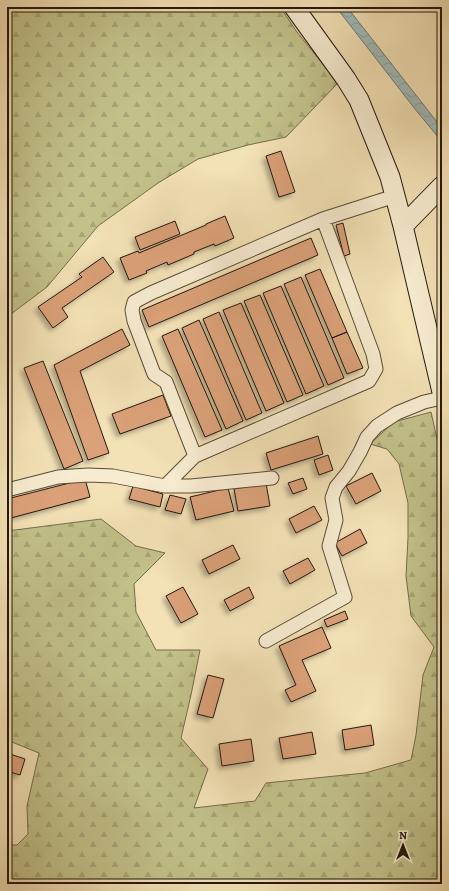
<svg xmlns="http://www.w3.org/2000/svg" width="449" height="891" viewBox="0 0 449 891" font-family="Alegreya,serif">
  <defs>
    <pattern id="forest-firs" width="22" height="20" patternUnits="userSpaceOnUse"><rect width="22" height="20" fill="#c2c189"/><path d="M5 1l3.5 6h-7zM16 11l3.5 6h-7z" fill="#a7a575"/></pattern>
    <pattern id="water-waves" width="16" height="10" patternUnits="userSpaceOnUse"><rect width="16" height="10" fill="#a1bbba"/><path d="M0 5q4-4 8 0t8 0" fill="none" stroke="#8aa09f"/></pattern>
    <filter id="shadow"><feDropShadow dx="-3.5" dy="3.5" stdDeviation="2" flood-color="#0004"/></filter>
  </defs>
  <rect width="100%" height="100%" fill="#f3e2b6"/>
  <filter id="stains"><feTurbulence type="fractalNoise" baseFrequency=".005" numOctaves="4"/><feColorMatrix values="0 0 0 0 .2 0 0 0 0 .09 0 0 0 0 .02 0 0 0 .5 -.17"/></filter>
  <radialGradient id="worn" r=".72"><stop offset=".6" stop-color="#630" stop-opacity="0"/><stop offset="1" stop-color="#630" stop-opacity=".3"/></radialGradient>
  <path fill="url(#forest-firs)" stroke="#746c4c" d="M7,7H280L297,32L338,83L286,137L248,145L198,159L158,183L98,226L47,287L7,317Z
    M431,412L442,461V884H7V845H17L28,834L27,806L39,753L7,740V531L101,519L136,546L165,553L134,584L136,612L156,650H200L191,695L181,738L208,769L194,808L255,801L266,783L365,773L411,760L416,735L423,675L434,647L411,616L406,576L408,538V503L399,464L387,449L370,444L394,422Z"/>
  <path fill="url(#water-waves)" stroke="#6f7976" d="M336,7H347L437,122L442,127V133L438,137L415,109Z"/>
  <path fill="#dba178" stroke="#25170f" filter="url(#shadow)" d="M281,151L295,192L279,197L266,156Z
    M225,216L234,238L215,246L214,244L194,252V254L168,265L167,262L146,271L147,273L129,280L120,258L138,251L139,253L206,225V224Z
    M175,221L180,234L140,250L135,237Z
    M343,223L350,254L344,256L336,225Z
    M311,238L318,255L149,327L142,310Z
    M103,257L114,272L62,308L68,317L53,328L38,307L82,277L79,274Z
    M320,269L347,332L332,338L305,275Z
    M301,277L344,378L328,385L284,284Z
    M281,286L324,386L306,394L263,293Z
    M260,295L303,395L287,402L244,301Z
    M241,303L284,403L266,411L223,310Z
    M219,312L262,413L246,420L203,319Z
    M199,320L243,421L226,429L182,328Z
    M122,329L130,345L80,371L109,453L88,460L54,365Z
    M178,329L222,430L205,437L162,336Z
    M347,332L363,368L347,374L332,338Z
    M43,361L83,461L64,469L24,368Z
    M163,395L171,416L120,434L112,414Z
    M318,436L323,454L271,470L266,453Z
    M328,455L333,470L319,475L314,460Z
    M372,473L381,491L356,504L346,486Z
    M303,478L307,489L293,494L288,483Z
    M85,479L90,497L7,519V499Z
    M266,483L270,506L238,511L234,489Z
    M133,486L163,494L160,507L129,499Z
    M228,488L234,511L196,520L190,497Z
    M170,495L186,499L181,514L165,510Z
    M314,506L322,520L296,533L289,519Z
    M360,529L367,543L342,556L335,543Z
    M233,545L240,559L209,574L202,560Z
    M308,558L315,570L290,584L283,571Z
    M183,587L198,614L181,623L166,596Z
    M249,587L254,598L230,611L224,600Z
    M345,611L348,619L327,627L324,620Z
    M322,627L331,648L302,660L316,691L291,702L285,690L296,685L279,646Z
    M208,675L224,679L213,718L197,714Z
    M371,725L374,745L345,750L342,730Z
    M312,732L316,754L283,759L279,738Z
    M251,739L254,761L222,766L219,744Z
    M7,753L25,759L20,775L7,771Z"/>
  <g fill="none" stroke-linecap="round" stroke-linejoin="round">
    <g stroke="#584a39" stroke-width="15">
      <path id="street" d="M195,456L369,381L376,369L373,354L323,219
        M165,486H191L272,478
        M7,490L58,477L88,475L113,476L165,486L195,456L166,382L154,374L134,321L132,310L134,302L151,293L323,219L395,196
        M266,641L345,597L329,546L336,520L332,498L336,487L349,471L360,452L367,437L377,426L397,413L424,402L442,398"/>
    </g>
    <g stroke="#25170f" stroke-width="21">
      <path id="secondary" d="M294,7L346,79L359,100L390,177L403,226
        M442,186L403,226L442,392"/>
    </g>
    <use href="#street" stroke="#f7ecd0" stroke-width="13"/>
    <use href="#secondary" stroke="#f7ecd0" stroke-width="19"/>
  </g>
  <rect width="449" height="891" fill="none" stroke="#f3e2b6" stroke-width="24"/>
  <rect x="8" y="8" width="433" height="875" fill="none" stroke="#25170f" stroke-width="2"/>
  <rect x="12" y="12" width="425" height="867" fill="none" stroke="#25170f"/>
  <g transform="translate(403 845)" stroke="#f7ecd0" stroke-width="3" paint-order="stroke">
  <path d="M0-3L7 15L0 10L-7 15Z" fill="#25170f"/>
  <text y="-6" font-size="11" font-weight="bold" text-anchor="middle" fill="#25170f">N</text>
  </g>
  <rect width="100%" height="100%" filter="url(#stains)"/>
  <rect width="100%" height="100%" fill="url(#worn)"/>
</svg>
